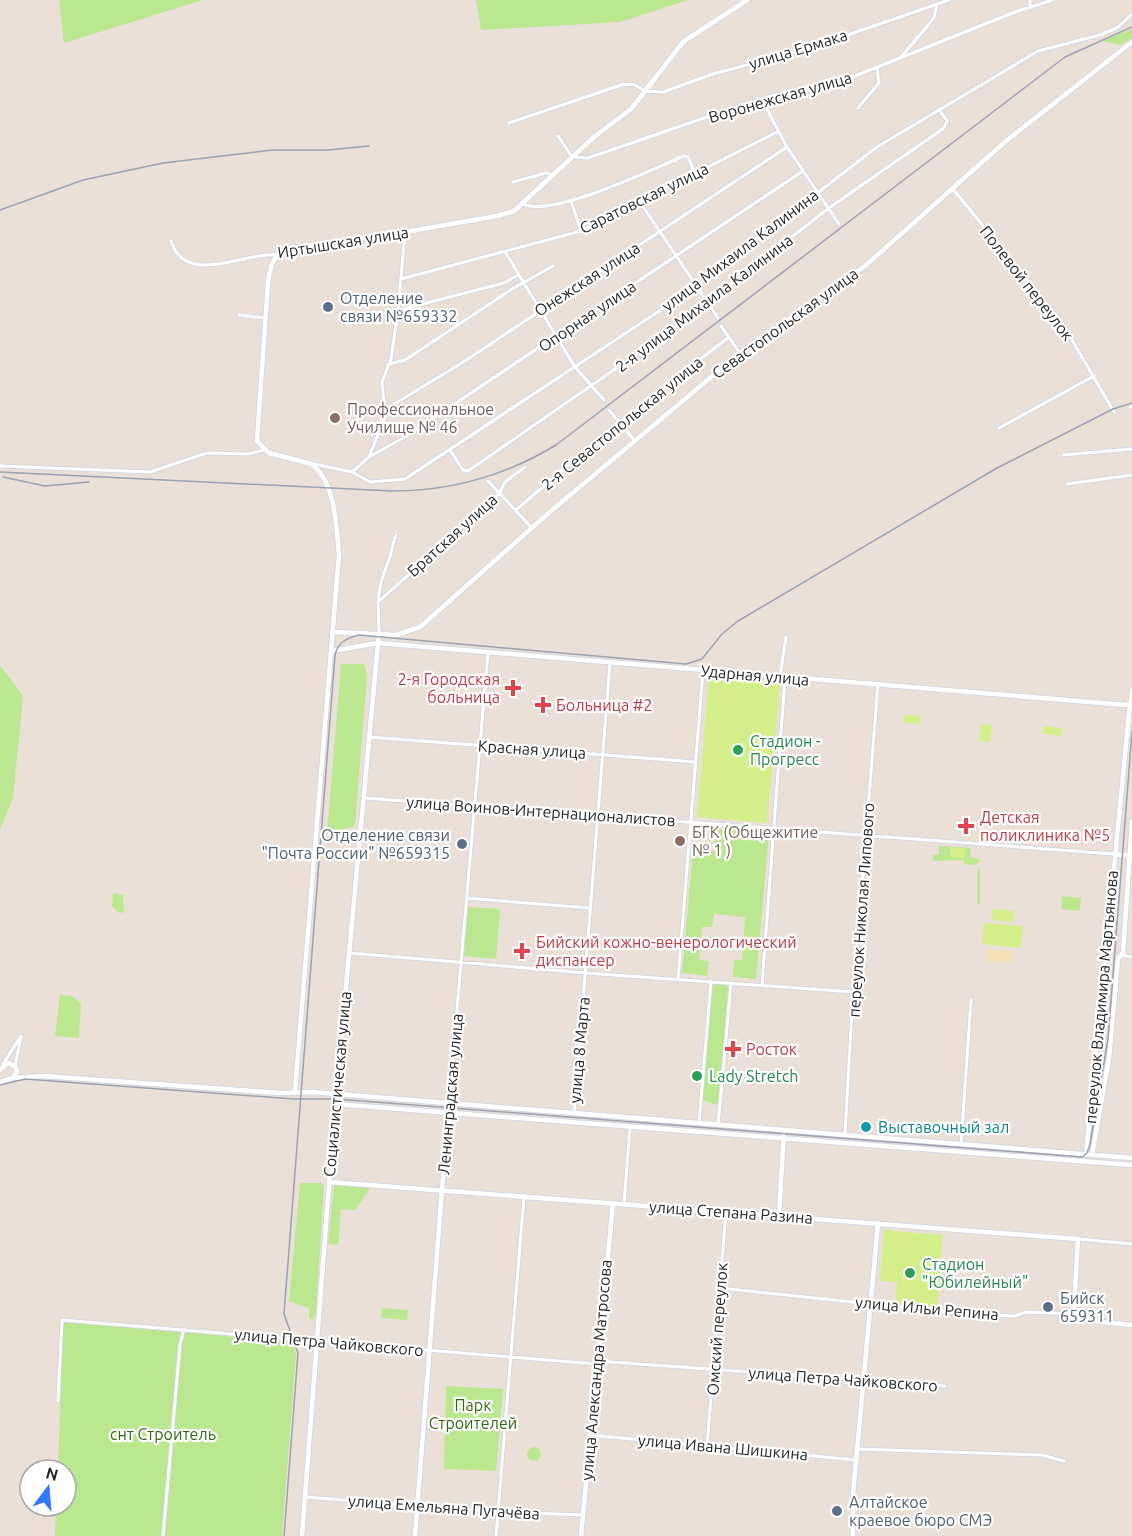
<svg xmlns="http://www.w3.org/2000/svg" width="1132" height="1536" viewBox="0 0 1132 1536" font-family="Ubuntu,sans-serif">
  <rect width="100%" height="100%" fill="#ebe0d7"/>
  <path fill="#bae78f" d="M59,0H203L64,43Z
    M476,0H688L620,22L481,30Z
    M1132,29V38L1121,45L1102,41Z
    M341,664H364L367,676L355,826L340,830L337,834L331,832L327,834Z
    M0,665L23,696L13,798L0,829Z
    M716,828L769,833L756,979L733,977L734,960H742L745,917L714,914L712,927H702L699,960L709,961L707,976L682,973L693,850L714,851Z
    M939,846L971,848L970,857L981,860L975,865L964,864V860L933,861V855H939Z
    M980,866V903L977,905V874Z
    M113,893L123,895L124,913L118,912L112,906Z
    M1062,896L1081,898L1080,911L1061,909Z
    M468,907L500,909L496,959L464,956Z
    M715,984H725L728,988L719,1102L716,1105L703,1100L712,987Z
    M60,995L72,996L81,1003L79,1038L55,1036Z
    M300,1183H321L324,1185L316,1312L313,1320L309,1318V1308L289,1301Z
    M334,1185L370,1188L355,1210L341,1209L338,1245L328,1244Z
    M382,1308L408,1310L407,1320L381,1318Z
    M63,1322L292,1342L296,1353L282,1536H55L56,1506H66V1470H58Z
    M446,1386L503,1389L496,1471L444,1469Z
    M527 1454a7 7 0 1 1 14 0a7 7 0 1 1-14 0Z"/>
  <path fill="#f4e1b7" d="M987,949L1013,951L1012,963L986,961Z"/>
  <path fill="#d4ef8a" d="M709,676L780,684L767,823L697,817Z
    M904,715L921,716V724L904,723Z
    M981,724L992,725L990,742L979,741Z
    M1044,726L1062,728L1061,736L1043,734Z
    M951,847L966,849L965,858L950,857Z
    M993,909L1014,911L1013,922L992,920Z
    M984,923L1023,926L1021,948L982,944Z
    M884,1230L943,1235L937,1308L895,1305L897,1282L880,1281Z"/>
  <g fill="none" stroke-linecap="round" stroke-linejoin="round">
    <g stroke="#cdd4e2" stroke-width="4.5">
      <path id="street" d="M1030,7V0
        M902,56L934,18L937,4
        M762,100L787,147L839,224
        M858,108L879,83L877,68
        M509,123L624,84L635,85L645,91L663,92L713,74L804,50L949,0
        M558,136L572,157L588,158L733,108L775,95L830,86L1015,12L1053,0
        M513,182L546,173L552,175
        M953,189L1062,323L1114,412
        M571,201L581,231
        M640,202L718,318
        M523,204C552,218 652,169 684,156L688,157L695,174
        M171,241C186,288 244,251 277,255
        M505,252L575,367L604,400
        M401,279L581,231L777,132
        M399,310L504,283L518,275
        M239,315L265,318
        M721,326L740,353
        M389,364L405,360L512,289L553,266
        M1130,407H1132
        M386,409L465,361L787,147
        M609,410L635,441
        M999,428L1094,376
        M450,450L463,470L468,471L670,331L829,208L944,128L947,121L939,109
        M1063,455L1132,449
        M369,457L405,437L803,171
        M314,464L352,472L369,457L385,417L382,382L391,359L398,310L405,232
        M0,466L150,472L207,453L248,454L264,450
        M352,472L370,482L405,479L697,286L877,147L1038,51L1100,35L1117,28L1132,14
        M488,481L532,528
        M1067,484L1132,475
        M516,510L609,430L729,337
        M378,602L499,494L505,482L525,467
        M379,633C378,601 376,592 388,562C392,554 392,544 396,535
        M780,676L786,637
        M1130,703L1132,689
        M369,737L696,762
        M364,798L1114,854
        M466,898L589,908
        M350,953L585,973L854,992
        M1121,955L1132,957
        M678,979L703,671
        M762,985L785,679
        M3,1064L21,1036
        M15,1066L21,1037
        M448,1113L488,652
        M574,1113L610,663
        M699,1123L711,981
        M718,1125L731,983
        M845,1134L852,1011L878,684
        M961,1145L971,1000
        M624,1204L630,1127
        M1078,1239L1132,1244
        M720,1288L957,1313L1014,1316L1027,1312L1077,1314
        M597,1361L945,1386
        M58,1401L62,1320L596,1364
        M589,1435L856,1460
        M707,1446L726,1211
        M857,1449L1042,1455L1064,1461
        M305,1497L498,1512L583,1515
        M163,1536L180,1345L184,1329
        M496,1536L524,1197"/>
    </g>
    <g stroke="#cdd4e2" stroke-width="6">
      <path id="secondary" d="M334,632L396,635L420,627L551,511L740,353L865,266L1006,141L1132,42
        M332,651L378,643L1126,705L1132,702
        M1114,854L1130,856
        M0,1070L8,1063L15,1066L17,1072L13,1078L0,1082
        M13,1078L44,1076L280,1093L312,1092L1132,1158
        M295,1091L339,554C336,525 336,484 312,464L269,453L257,441L268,282C270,269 272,256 285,249L405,232L497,216L514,211L594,137L631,109L683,42L747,0
        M335,1104L1132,1165
        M1086,1155C1101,1005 1116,855 1130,704
        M1092,1155L1109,1058L1118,959L1123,953L1132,821
        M329,1182L1078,1239L1074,1307L1077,1314L1092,1321L1132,1325
        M779,1215L784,1131
        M302,1536L336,1094L379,633
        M415,1536L448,1113
        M581,1536L613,1203
        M853,1536V1494L878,1223"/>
    </g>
    <use href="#street" stroke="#fff" stroke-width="3"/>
    <use href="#secondary" stroke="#fff" stroke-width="4.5"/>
    <path stroke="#9aa2b3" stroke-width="1.5" d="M0,1085L25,1079L294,1099H336L1082,1157L1087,1153L1090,1144L1108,1039L1132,732
      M284,1536L298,1353L284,1314L335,655C338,642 347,638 359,635L686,664L702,659L722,634L738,621L997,468L1113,409L1132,403"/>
    <path stroke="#9aa2b3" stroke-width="1.5" d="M0,210L83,180L163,163L272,150H328L369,146
      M0,472L392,491C452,491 505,476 556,445L1065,57L1132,27
      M3,477L45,486L89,482"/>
  </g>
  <g fill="#5c6f8a" stroke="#fff" stroke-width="2">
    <circle cx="328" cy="307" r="6"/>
    <circle cx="462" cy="844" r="6"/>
    <circle cx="1048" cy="1307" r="6"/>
    <circle cx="837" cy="1511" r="6"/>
  </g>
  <g fill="#8d6e63" stroke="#fff" stroke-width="2">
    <circle cx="335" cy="418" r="6"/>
    <circle cx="680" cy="841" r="6"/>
  </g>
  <g fill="#e0444e" stroke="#fff" stroke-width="2">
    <path d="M510 679h6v6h6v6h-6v6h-6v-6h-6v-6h6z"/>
    <path d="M540 696h6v6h6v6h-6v6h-6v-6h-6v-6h6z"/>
    <path d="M963 817h6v6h6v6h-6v6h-6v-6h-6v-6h6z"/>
    <path d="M519 942h6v6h6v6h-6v6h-6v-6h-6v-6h6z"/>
    <path d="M730 1040h6v6h6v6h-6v6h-6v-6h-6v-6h6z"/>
  </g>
  <g fill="#2e9e5b" stroke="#fff" stroke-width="2">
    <circle cx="738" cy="750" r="6"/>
    <circle cx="697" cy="1076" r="6"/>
    <circle cx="910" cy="1273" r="6"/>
  </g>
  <circle fill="#0f9aa8" stroke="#fff" stroke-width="2" cx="866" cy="1127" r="6"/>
  <g text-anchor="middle" stroke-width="4.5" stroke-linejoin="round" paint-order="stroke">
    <g font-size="16" fill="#272727" stroke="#fff">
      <text transform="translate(798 49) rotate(-17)" y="6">улица Ермака</text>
      <text transform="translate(780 97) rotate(-16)" y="6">Воронежская улица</text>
      <text transform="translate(644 198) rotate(-26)" y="6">Саратовская улица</text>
      <text transform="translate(343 242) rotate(-9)" y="6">Иртышская улица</text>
      <text transform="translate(740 250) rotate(-37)" y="6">улица Михаила Калинина</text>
      <text transform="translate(587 279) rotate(-33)" y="6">Онежская улица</text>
      <text transform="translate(1027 283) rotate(52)" y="6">Полевой переулок</text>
      <text transform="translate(704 303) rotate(-37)" y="6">2-я улица Михаила Калинина</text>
      <text transform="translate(587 316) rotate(-34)" y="6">Опорная улица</text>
      <text transform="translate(785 323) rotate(-36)" y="6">Севастопольская улица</text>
      <text transform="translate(622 423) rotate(-39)" y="6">2-я Севастопольская улица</text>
      <text transform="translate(452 535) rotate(-42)" y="6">Братская улица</text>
      <text transform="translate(755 675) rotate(5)" y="6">Ударная улица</text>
      <text transform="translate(532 749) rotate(4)" y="6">Красная улица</text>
      <text transform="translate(541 811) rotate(4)" y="6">улица Воинов-Интернационалистов</text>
      <text transform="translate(861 910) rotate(-86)" y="6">переулок Николая Липового</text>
      <text transform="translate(1101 997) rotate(-85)" y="6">переулок Владимира Мартьянова</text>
      <text transform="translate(579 1050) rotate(-85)" y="6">улица 8 Марта</text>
      <text transform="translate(337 1084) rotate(-85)" y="6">Социалистическая улица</text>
      <text transform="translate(450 1094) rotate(-85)" y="6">Ленинградская улица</text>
      <text transform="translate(731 1212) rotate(4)" y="6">улица Степана Разина</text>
      <text transform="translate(927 1308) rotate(5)" y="6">улица Ильи Репина</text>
      <text transform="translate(717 1329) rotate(-86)" y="6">Омский переулок</text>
      <text transform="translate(329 1342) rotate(5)" y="6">улица Петра Чайковского</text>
      <text transform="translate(596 1370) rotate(-85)" y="6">улица Александра Матросова</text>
      <text transform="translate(843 1379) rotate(4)" y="6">улица Петра Чайковского</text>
      <text transform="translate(723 1447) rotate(5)" y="6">улица Ивана Шишкина</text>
      <text transform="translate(444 1507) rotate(4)" y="6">улица Емельяна Пугачёва</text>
    </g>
    <g font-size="16" fill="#4e5e75" stroke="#fff" text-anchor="start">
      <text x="340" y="304">Отделение<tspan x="340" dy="18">связи №659332</tspan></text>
      <text x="450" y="841" text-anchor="end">Отделение связи<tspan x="450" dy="18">"Почта России" №659315</tspan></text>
      <text x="1060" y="1304">Бийск<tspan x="1060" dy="18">659311</tspan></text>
      <text x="849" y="1508">Алтайское<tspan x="849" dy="18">краевое бюро СМЭ</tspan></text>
    </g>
    <g font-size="16" fill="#785e54" stroke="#fff" text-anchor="start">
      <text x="347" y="415">Профессиональное<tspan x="347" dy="18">Училище № 46</tspan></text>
      <text x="692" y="838">БГК (Общежитие<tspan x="692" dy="18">№ 1 )</tspan></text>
    </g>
    <g font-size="16" fill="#be3a42" stroke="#fff" text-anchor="start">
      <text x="500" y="685" text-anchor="end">2-я Городская<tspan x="500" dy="18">больница</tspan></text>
      <text x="556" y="711">Больница #2</text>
      <text x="980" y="823">Детская<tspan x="980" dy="18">поликлиника №5</tspan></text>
      <text x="536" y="948">Бийский кожно-венерологический<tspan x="536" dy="18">диспансер</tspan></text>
      <text x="746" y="1055">Росток</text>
    </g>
    <g font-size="16" fill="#27864d" stroke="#fff" text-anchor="start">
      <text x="750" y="747">Стадион -<tspan x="750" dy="18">Прогресс</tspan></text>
      <text x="709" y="1082">Lady Stretch</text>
      <text x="922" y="1270">Стадион<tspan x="922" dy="18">"Юбилейный"</tspan></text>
    </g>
    <g font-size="16" fill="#0d838f" stroke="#fff" text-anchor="start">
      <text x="878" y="1133">Выставочный зал</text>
    </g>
    <g font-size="16" fill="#326814" stroke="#fff">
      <text x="473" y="1411">Парк<tspan x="473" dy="18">Строителей</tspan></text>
      <text x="163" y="1440">снт Строитель</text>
    </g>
  </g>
  <g transform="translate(48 1488) rotate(16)"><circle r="28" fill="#ffffff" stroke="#a9a9a9" stroke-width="1.5"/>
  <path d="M0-4.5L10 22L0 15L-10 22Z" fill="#3177ff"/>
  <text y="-9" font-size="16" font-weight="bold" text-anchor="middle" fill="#272727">N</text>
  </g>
</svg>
